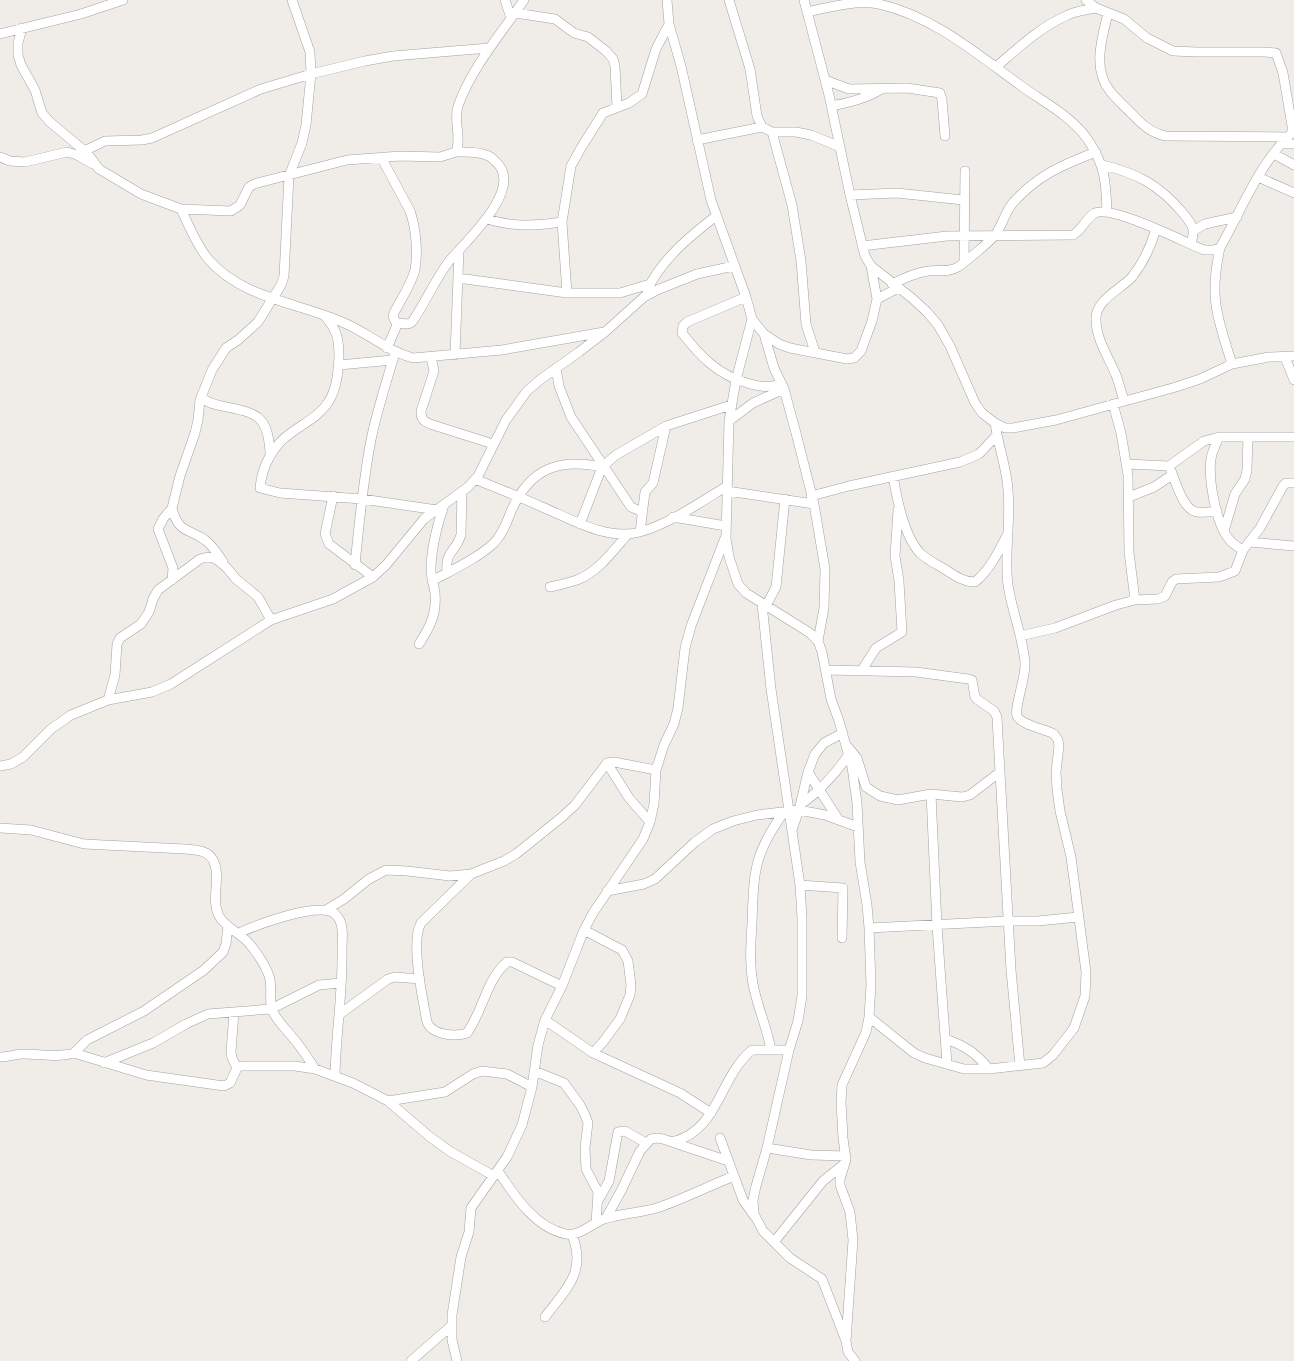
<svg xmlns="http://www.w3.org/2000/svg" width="1294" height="1361" viewBox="0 0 1294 1361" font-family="'Asap Condensed',sans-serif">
  <rect width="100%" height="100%" fill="#f0ede9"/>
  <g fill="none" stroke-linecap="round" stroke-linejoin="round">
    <g stroke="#a2a2a2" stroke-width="10">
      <path id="street" d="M505,0L511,18
        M667,0L669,24L681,66L711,200L746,297L752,319L736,380L729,421L726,538L729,557L738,584L746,593L810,633L818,641L822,652L831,699L839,721L852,767L857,803L860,862L867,905L869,928L871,985L869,1017L866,1032L842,1085L841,1102L843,1138L846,1160L840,1179V1185L850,1212L853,1240L846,1341
        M729,0L750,69L757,116L762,127L772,132H796L811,135L840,147
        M804,0L829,95L850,195L865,256L871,266L913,299L927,312L938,325L950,346L975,403L982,413L995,423L1005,428H1013L1056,420L1176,387L1200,379L1232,364L1269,357L1294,356
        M1086,0L1096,8L1124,19L1147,38L1173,51L1197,52H1265L1276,53L1283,73L1293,132
        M807,12C829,7 856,0 879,4C933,16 977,54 1020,85C1043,102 1072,116 1088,140C1105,165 1106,182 1107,212
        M515,13L555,19L574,33L588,37L606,51L613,59L615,66L617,107
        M1108,13C1102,38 1092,69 1110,91C1116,99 1124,106 1131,113C1142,124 1150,133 1166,136L1288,137
        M22,28L18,43V55L21,65L35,90L42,113L50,122L87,153L99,169L141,194L181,209L231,211L240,205L249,187L254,184L347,160L400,156L440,157L456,152C462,137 453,121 458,106C472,67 501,34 524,0
        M0,34L81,14L123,0
        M996,67C1017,49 1040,27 1066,16C1075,11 1086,10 1096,8
        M825,80L849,89L907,88L940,93L942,100L945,136
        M831,106C849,103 865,99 880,90
        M772,132L792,205L801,261L806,324L815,352
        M697,140L762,127
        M1281,144H1294
        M84,151L105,141L142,140L152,138L261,89L311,74L365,61L393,56L489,48
        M1274,154L1294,165
        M0,157L10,161L25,162L67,152L77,155L93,164
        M381,157L410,211C416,228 418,252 415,270C411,285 401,299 394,313L393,316L397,325L387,348
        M1102,165C1137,173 1159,185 1182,212C1186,217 1191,222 1193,229C1194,234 1192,239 1191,244
        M1258,177L1294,193
        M850,195L897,193L963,200
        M181,209C189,226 196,244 208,259C243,299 297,302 342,322C367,332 387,351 413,358L502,350L604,332
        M487,219C513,227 536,226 562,222
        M1193,231L1205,224L1237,217
        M862,246L947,236L1073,235C1082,230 1086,218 1095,213C1112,205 1184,242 1204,250H1214L1220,248C1242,209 1260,161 1294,131
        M1220,248C1209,297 1217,317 1232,364
        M964,262L965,171
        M458,278L567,293H620L650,284
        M892,284C904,278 915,273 928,271C939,269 948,273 958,267C965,262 991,241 996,234C1002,225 1005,213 1012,204C1036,176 1062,165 1096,152
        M647,290C663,258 689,237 716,216
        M567,293L562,222L571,166L581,148L603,113L629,103L642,94L656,49L669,24
        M746,297L687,322L683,326L682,333C700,356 718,375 747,383C760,387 768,388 781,384
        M877,299L898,288
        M324,315C337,330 339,338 339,357C338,372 337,388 329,401C320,416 304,423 291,433C273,445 262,466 260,488L280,493L362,499L437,510
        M752,319L764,334L779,344L790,348L847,359L854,358L861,351L872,321L877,299L871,266
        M397,323L408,324L412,322C426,302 435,279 450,260C466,241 522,191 498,164C495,161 491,156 486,155C477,151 465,152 456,152
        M764,334L774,368L784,389L796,433L814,504L825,569L824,608L818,641
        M455,355L459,250
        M431,357L434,371L421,411C421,419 423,421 430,424L493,444
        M1285,357L1294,380
        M339,365L393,360
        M556,368L559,386L571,417L631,507L642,512
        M201,397C207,403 214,404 222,406C257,413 268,415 270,453
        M1124,400C1121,392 1119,383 1116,375C1109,358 1096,339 1096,320C1095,300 1120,290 1132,277C1143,263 1151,246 1156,229
        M1113,404L1121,433L1128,475L1129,552L1135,600
        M729,421L753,403L784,389
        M1219,437C1216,444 1212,451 1211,459C1208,478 1216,523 1228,538C1232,544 1238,547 1243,550
        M1127,464L1169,466C1175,478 1182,510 1197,512C1204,513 1211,512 1217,511
        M1169,466L1204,441L1219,437H1294
        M893,476C897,499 904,536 920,553C927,560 938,565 946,570C955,576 964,582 975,582C989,571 999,551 1007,535
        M475,479C497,488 520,497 542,507C572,519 606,541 640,532C669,524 701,502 727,486
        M727,491L814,504
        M333,496L325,534L329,544L373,577
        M811,496L849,486L960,462L979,454L997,435
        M1129,497L1154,487L1172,475
        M172,508C178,533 188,528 205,540C213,546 218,554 223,562
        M673,517L726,526
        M580,524L602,467L616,455L666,426L731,405
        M1224,531L1235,494L1245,479L1247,470L1248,437
        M640,532L645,492L653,483L666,426
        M1249,542L1294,546
        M355,565C359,523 363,481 371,440C377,410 387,381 395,352
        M447,572C445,550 455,554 461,535L462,491
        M172,580L173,568L158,529L163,519L172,508L180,476L195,433L198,420L200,400L212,370L226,348L238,340L258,322L281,285L284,276L289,176L302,143L306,125L311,74L310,52L292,0
        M432,581C452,570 478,558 494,543C503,534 507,521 512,509C531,468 559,458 602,467
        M550,587C559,585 568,583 577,580C598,572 613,551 627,535
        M762,604L771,689L800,885L802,918V996L798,1021L789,1050L767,1148L756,1186L753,1200L754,1214L763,1231L790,1258L822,1279L846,1341L848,1352L855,1361
        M766,606L776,587L785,499
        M1020,636L1055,628L1116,605L1135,600L1158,599L1165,596L1172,582L1176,579L1219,577L1235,571L1243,550L1260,528L1283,486L1286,483H1294
        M419,644C430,627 437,614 435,593C434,585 431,578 431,570C431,548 437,526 444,505
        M826,670L916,672L968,679L972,680L975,697L978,700L994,711L997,717L998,736L1011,970L1020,1066
        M862,670L876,648L902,632L899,581L895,556L898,510
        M108,700L115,675L117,644L120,638L141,624L149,612L153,599L158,590L200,559L208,557L216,559L226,567L236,579L258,597L271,620
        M848,747L857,758L866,787L880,796L898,800L931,794L962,797L970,795L1000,772
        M607,763L629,798L650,822
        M0,766L11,764L23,757L51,729L71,715L108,700L152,692L171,684L271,620L333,599L373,577L386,565L424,519L468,487L478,476L506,420L527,391L541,379L579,352L605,332L644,297L657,290L697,274L734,266
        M808,772L838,819
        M931,794L937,926L947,1064
        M801,804C819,792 837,772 849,754
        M0,828L31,830L84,844L185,849C195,850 208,850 213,860C222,876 210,899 219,916C226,929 244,934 252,947C259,956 268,969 270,980C272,990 269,1001 272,1010C277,1021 286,1029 293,1038C301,1047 308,1058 315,1069
        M792,830L799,810L808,772L815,754L824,743L843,733
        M471,874L421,923C410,942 423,1000 427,1022C432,1035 455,1037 467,1033C483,1011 486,980 507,962H512L562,986
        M800,885L843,888L842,938
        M607,891L644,884L655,879L695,842L713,829L733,821L757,815L799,810L825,815L858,827
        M326,910L344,899L369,879L386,870L407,871L450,876L471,874L504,861L516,854L562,817L575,805L607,763L614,762L656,770
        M869,928L1008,921H1038L1078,917
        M584,930L622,950L628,961L631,985L630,995L620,1019L603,1042L593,1053
        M239,933C256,925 317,902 334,913C335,914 339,918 339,919C344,927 342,940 342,949C343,991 336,1033 335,1075
        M234,1012L231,1052L232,1058L237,1068
        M340,1014L388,979L395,977L420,979
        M869,1017L914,1053L925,1058L964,1069H989L1043,1063L1053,1055L1074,1028L1085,996L1086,972L1071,857L1060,811L1057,789L1056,772L1059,746L1058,740L1054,734C1045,729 1021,725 1017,716C1014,708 1026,677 1025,663C1023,637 1012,612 1008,585C1004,554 1011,522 1008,490C1007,468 998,446 995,423
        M545,1020L593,1053L680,1093L711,1113
        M945,1039C964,1045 976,1053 989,1069
        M771,1050C767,1027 757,1006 753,984C749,963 751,943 752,923C754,872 753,855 784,812
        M74,1053L146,1075L224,1086L230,1083L237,1068L241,1066H295L315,1069L353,1083L388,1101L430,1137L451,1152L494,1176
        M0,1057C9,1057 16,1054 24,1054C41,1054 58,1058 74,1053L87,1040L144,1011L204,970L223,952L226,944L228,926
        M104,1063L153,1043L186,1024L208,1014L271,1009L319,985L341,983
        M534,1071L564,1083L580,1105L585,1115L588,1123L585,1148L586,1169L598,1192L596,1223
        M388,1101L445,1092L473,1074L482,1071L507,1074L532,1087
        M720,1138L743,1200L755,1217
        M672,1142C719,1131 719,1077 752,1050H789
        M767,1148L811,1155L846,1156
        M498,1171C514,1195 535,1228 566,1234C578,1237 593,1223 604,1219C622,1213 642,1213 660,1207C685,1198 709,1186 734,1176
        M599,1199L609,1181L618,1132L625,1131L646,1143
        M606,1218L621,1191L640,1151L651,1139L657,1138L663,1139L728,1161
        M774,1242L823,1181L844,1164
        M545,1317C566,1289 587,1272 572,1235
        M411,1361L451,1326
        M457,1361L452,1340V1315L461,1257L469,1232L471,1208L507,1157L522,1125L532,1087L538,1045L545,1020L562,986L584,930L593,913L643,839L650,822L654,804L656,770L664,745L674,724L678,708L685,648L691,626L725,538"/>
    </g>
    <use href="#street" stroke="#fff" stroke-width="9"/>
  </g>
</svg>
